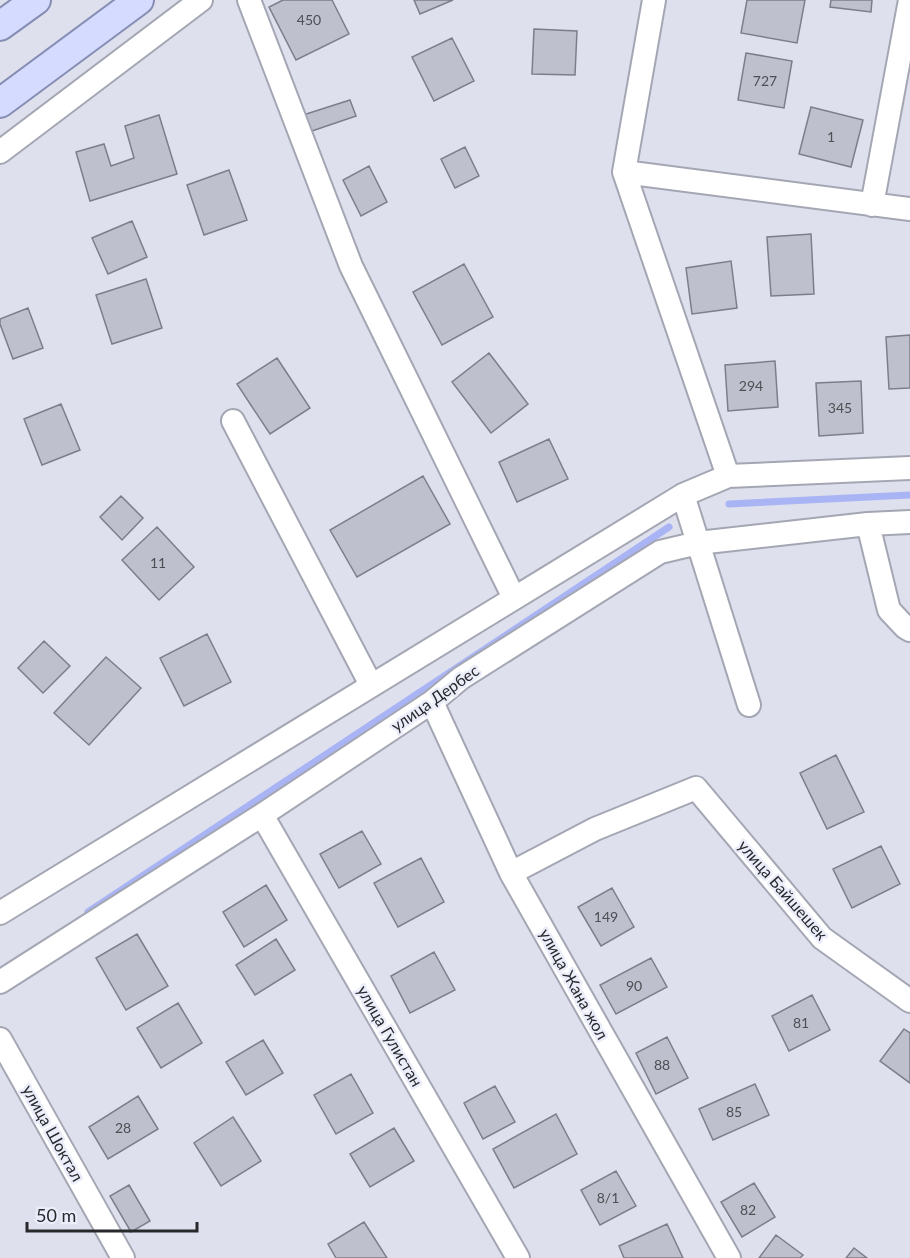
<svg xmlns="http://www.w3.org/2000/svg" width="910" height="1258" viewBox="0 0 910 1258" font-family="Lato,sans-serif">
  <rect width="100%" height="100%" fill="#dee0ed"/>
  <g fill="none" stroke-linecap="round" stroke-linejoin="round">
    <path stroke="#a9b4f5" stroke-width="7" d="M729,504L910,495
      M88,912L669,527"/>
  </g>
  <path fill="#bec0cd" stroke="#7c7f8a" stroke-width="1.5" d="M283,0H332L349,34L296,60L269,7Z
    M414,0H453L420,14Z
    M747,0H805L797,43L741,33Z
    M831,0H872L871,12L830,7Z
    M534,29L577,31L575,75L532,74Z
    M452,38L474,81L434,101L412,57Z
    M746,53L792,61L784,108L738,100Z
    M350,100L356,116L306,133L300,116Z
    M811,107L863,120L851,167L799,154Z
    M159,115L177,174L90,201L76,152L104,144L111,166L134,158L125,126Z
    M465,147L479,176L455,188L441,159Z
    M369,166L387,202L361,216L343,180Z
    M229,170L247,220L204,235L187,185Z
    M132,221L147,257L108,274L92,238Z
    M811,234L814,294L771,296L767,237Z
    M731,261L737,308L692,314L686,268Z
    M464,264L493,317L442,345L413,292Z
    M146,279L162,328L112,344L96,295Z
    M28,308L43,348L13,359L0,324V319Z
    M910,335V388L889,389L886,337Z
    M489,353L528,404L491,433L452,382Z
    M277,358L310,408L270,434L237,384Z
    M775,361L778,407L728,411L725,365Z
    M861,381L863,433L819,436L816,383Z
    M61,404L80,450L42,465L24,419Z
    M549,439L568,479L517,502L499,462Z
    M423,476L450,524L357,577L330,530Z
    M121,496L143,518L122,540L100,517Z
    M157,527L194,567L159,600L122,560Z
    M207,634L231,682L184,706L160,658Z
    M44,641L70,666L43,693L18,668Z
    M106,657L141,688L89,745L54,713Z
    M836,755L864,812L827,829L800,773Z
    M362,831L381,864L339,888L320,854Z
    M881,846L900,884L852,908L833,869Z
    M421,858L444,902L398,927L374,883Z
    M266,885L287,920L244,947L223,912Z
    M612,888L634,927L601,946L578,907Z
    M137,934L168,986L126,1010L96,958Z
    M276,939L295,970L255,995L236,965Z
    M434,952L455,990L410,1013L391,976Z
    M651,958L667,987L616,1014L600,985Z
    M812,995L830,1030L789,1051L772,1016Z
    M178,1003L202,1043L161,1068L137,1028Z
    M904,1029L910,1033V1083L880,1061Z
    M667,1037L688,1078L656,1094L636,1053Z
    M263,1040L283,1073L246,1095L226,1062Z
    M351,1074L373,1113L336,1134L314,1095Z
    M755,1084L769,1115L713,1140L699,1109Z
    M495,1086L515,1122L483,1139L464,1103Z
    M138,1096L158,1129L108,1159L89,1127Z
    M556,1114L577,1154L514,1188L493,1149Z
    M233,1117L261,1161L221,1186L194,1143Z
    M394,1128L414,1161L370,1187L350,1154Z
    M616,1171L636,1206L600,1225L581,1190Z
    M754,1183L775,1217L742,1237L721,1202Z
    M129,1185L150,1221L131,1232L110,1196Z
    M364,1222L387,1258H336L328,1244Z
    M667,1224L683,1258H624L619,1246Z
    M776,1235L803,1255L800,1258H759Z
    M854,1248L867,1258H846Z"/>
  <g fill="none" stroke-linecap="round" stroke-linejoin="round">
    <g stroke="#a4a7b3" stroke-width="26">
      <path id="minor" d="M249,0L351,266L514,598
        M654,0L624,172L728,476
        M0,152L201,0
        M624,172L910,209
        M872,205L910,0
        M233,421L371,685
        M683,495L749,705
        M868,524L889,610L905,627L910,630
        M432,702L511,873L729,1258
        M262,815L518,1258
        M511,873L595,829L696,788L822,938L910,1001
        M0,913L683,495L728,476L910,468
        M0,982L262,815L432,702L461,678L660,552L698,543L868,524L910,522
        M0,1039L123,1258"/>
    </g>
    <g stroke="#868db4" stroke-width="32">
      <path id="major" d="M0,26L36,0
        M0,103L139,0"/>
    </g>
    <use href="#minor" stroke="#fff" stroke-width="22"/>
    <use href="#major" stroke="#d4dbfe" stroke-width="28"/>
  </g>
  <g text-anchor="middle" stroke-width="5" stroke-linejoin="round" paint-order="stroke">
    <g font-size="14" fill="#4e4f55">
      <text x="309" y="25">450</text>
      <text x="765" y="86">727</text>
      <text x="831" y="142">1</text>
      <text x="751" y="391">294</text>
      <text x="840" y="413">345</text>
      <text x="158" y="568">11</text>
      <text x="606" y="922">149</text>
      <text x="634" y="991">90</text>
      <text x="801" y="1028">81</text>
      <text x="662" y="1070">88</text>
      <text x="734" y="1117">85</text>
      <text x="123" y="1133">28</text>
      <text x="608" y="1203">8/1</text>
      <text x="748" y="1215">82</text>
    </g>
    <g font-size="16" fill="#28292d" stroke="#ebedfa">
      <text transform="translate(435 698) rotate(-35)" y="6">улица Дербес</text>
      <text transform="translate(783 890) rotate(49)" y="6">улица Байшешек</text>
      <text transform="translate(574 984) rotate(61)" y="6">улица Жана жол</text>
      <text transform="translate(390 1036) rotate(60)" y="6">улица Гулистан</text>
      <text transform="translate(53 1133) rotate(61)" y="6">улица Шоктал</text>
    </g>
  </g>
  <path d="M27 1222v9h170v-9" fill="none" stroke="#28292d" stroke-width="3"/>
  <text x="36" y="1222" font-size="18" fill="#28292d" stroke="#ebedfa" stroke-width="4.5" paint-order="stroke">50 m</text>
</svg>
